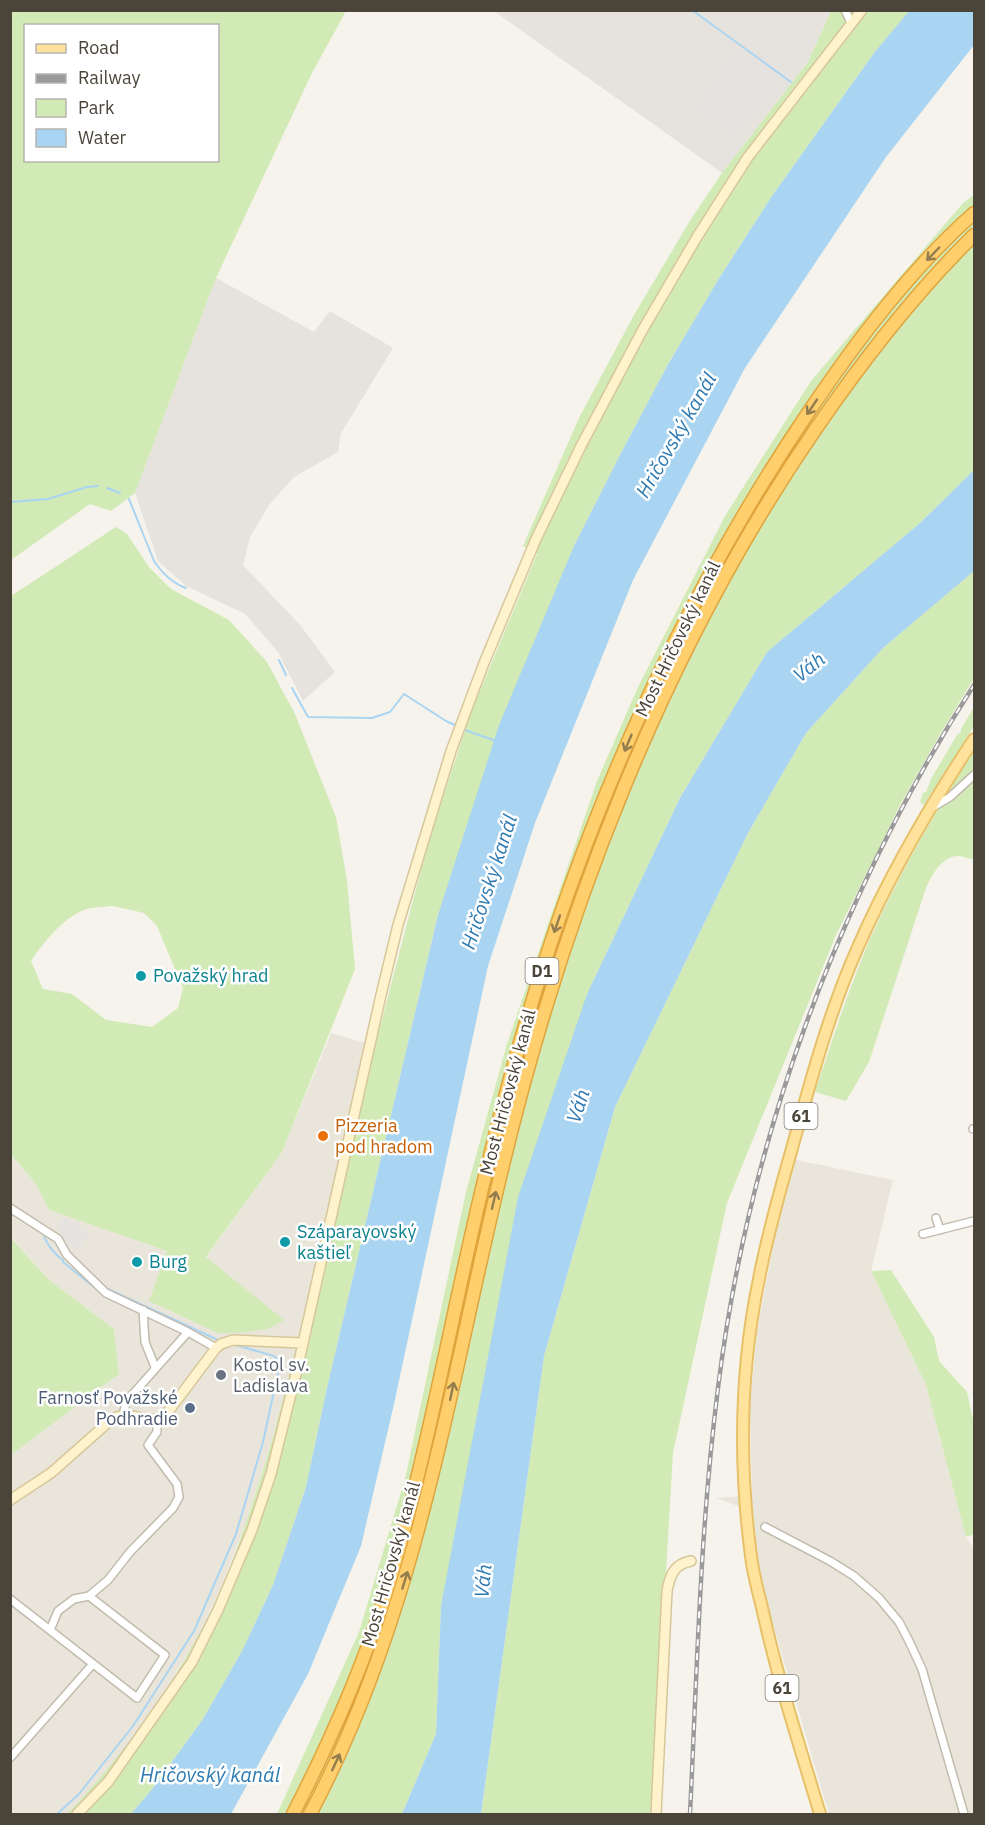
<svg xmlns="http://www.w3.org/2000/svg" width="985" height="1825" viewBox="0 0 985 1825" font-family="'IBM Plex Sans',sans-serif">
  <rect width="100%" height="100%" fill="#f6f3ec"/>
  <path fill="#eae5da" d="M331,1033L376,1046L271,1444L246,1522L220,1590L195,1642L146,1721L99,1781L67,1814H11V1455L119,1374L114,1329L49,1280L11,1237L10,1155L36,1184L49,1210L167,1251L150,1302L283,1320L206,1258L282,1152Z
    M796,1160L893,1180L871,1271L926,1385L966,1537L974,1549V1814H829L738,1506L716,1498L752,1496L750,1408L757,1331L775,1238Z"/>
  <path fill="#e6e2dd" d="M494,11H831L808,62L722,173Z
    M216,278L314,332L330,311L393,348L341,433L338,452L294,477L269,505L250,537L243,565L301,626L335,672L303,701L278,652L245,614L186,586L158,561L135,493Z"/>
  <path fill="#d2eab5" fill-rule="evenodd" d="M11,10L346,11L312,73L216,278L135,493L111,511L90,504L11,560ZM26,26H218V160H26Z
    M831,11H910L874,53L772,196L718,280L666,368L620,455L574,546L438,915L327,1388L306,1487L273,1585L242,1651L203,1719L153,1788L131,1814H67C116,1763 159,1706 194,1643C229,1582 250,1511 271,1444L428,843L471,712L537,554L523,546L579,418L634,315L691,219L722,173L808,62Z
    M974,195V470L920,523L767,652L680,798L587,994L441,1606L436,1734L402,1814H277L359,1632L405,1479L466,1192L507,1044L597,781L638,687L725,516L811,381L963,203Z
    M116,527L127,534L149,567L171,589L229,620L267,662L295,714L336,817L347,880L355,969L282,1152L206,1257L284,1320L268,1329L236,1333H218L149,1301L167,1251L49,1210L36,1184L11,1155V596ZM113,906L144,913L157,926L183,988L178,1008L152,1027L106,1020L72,994L43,989L31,961C43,943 63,918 84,910C92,907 104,907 113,906Z
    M974,571V678L939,736L900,805L836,935L727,1203L673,1453L652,1814H481L544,1356L615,1107L748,833L806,733L883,648Z
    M974,707V726L924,805L920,802L923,793L926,792L932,777L957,735L961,732V729Z
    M974,750V860C970,859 965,857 960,856C942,855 932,875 926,888L869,1062L846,1101L815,1092C835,1032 854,971 882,913C909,857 941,803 974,750Z
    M10,1237L49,1280L114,1329L119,1374L11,1455Z
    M891,1270L934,1337L939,1361L967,1392L974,1424V1534L966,1537L926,1385L871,1271Z"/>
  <path fill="#e5e3e0" d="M738,50L780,80L748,123L743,119L732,134L696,107Z
    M64,1218L71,1221L90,1234L76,1251L62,1237L56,1226Z"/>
  <path fill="#a9d4f2" d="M910,10L974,11V45L886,157L745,368L633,580L535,823L488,966L394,1404L361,1546L308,1674L231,1814H131L153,1788L203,1719L242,1651L273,1585L306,1487L327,1388L438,915L499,725L574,546L620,455L666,368L718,280L772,196L874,53Z
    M974,470V571L883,648L806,733L748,833L615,1107L544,1356L481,1814H402L436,1734L441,1606L518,1197L587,994L680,798L767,652L920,523Z"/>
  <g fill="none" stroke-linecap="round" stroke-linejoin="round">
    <path stroke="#a9d4f2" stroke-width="2" d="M692,10L791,82
      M107,488L120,493
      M129,499L154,561C162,573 172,583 186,588
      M10,502L48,499L87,487L98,486
      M279,660L286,675
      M292,688L308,717L372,718L390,712L404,694L446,721L457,726
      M462,729L496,741
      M44,1237C49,1247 54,1254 63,1260V1262L94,1287
      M108,1289L218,1340
      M57,1814L79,1794L133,1726L194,1631L236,1534L263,1442L280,1363L274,1356L232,1344"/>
    <g stroke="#c2bbae" stroke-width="10">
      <path id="street" d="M845,10L851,23
        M933,807L950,797L974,775
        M973,1129H974
        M10,1208L58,1239L67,1255L106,1293L188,1332L216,1348
        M936,1218L940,1230
        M923,1234L974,1221
        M143,1310L145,1342L155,1367
        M123,1415L126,1403L132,1395L188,1332
        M765,1527L830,1561L854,1576L879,1598L899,1622L908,1639L922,1669L964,1814
        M10,1599L137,1698L165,1655L89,1596
        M50,1630L58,1611L74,1599L89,1596L108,1580L130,1552L173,1508L179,1497L177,1484L148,1445L157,1432V1419
        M10,1758L92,1665"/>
    </g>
    <g stroke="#d6c79b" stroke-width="12">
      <path id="secondary" d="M10,1500L51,1473L112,1419C133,1408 146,1427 165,1416L216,1348L221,1344L233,1340L303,1343
        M77,1814L108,1782L192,1662L218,1610L252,1530L271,1474L297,1370L381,995L398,925L451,751L484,663L536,539L581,446L642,331L697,237L748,157L862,10
        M656,1814L667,1591C670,1575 674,1564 691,1561"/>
    </g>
    <g stroke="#e6c16a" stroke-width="14">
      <path id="primary" d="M820,1814C800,1747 778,1680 763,1612C759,1594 753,1575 751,1556C739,1465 740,1370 759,1279C767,1236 779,1194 791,1152C810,1083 829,1012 858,947C890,874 931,804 974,739"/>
    </g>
    <g stroke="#e0a43c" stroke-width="15">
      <path id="highway" d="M293,1814C328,1746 359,1676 383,1603C427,1462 451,1315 486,1172C550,902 654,640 810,410C858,339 911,269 974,213
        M310,1814C417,1613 448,1392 501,1173C563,913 663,651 815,430C863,360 914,294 974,235"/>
    </g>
    <use href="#street" stroke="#fff" stroke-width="7"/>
    <use href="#secondary" stroke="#fff3cd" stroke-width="9"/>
    <use href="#primary" stroke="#ffe39c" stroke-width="10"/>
    <use href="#highway" stroke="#ffcf6e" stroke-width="12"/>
    <g stroke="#9a9a9a" stroke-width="4.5">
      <path id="rail" d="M690,1814C697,1672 700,1529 718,1388C749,1138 838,897 974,685"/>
    </g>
    <use href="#rail" stroke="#fff" stroke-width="2" stroke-dasharray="7" stroke-linecap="butt"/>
  </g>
  <defs><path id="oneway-shaft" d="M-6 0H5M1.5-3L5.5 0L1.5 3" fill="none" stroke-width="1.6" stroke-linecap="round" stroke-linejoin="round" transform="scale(1.5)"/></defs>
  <g stroke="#937c4e">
    <use href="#oneway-shaft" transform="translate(933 254) rotate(134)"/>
    <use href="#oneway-shaft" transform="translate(812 407) rotate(124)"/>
    <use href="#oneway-shaft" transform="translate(628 743) rotate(113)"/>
    <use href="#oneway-shaft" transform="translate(557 924) rotate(109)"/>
    <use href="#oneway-shaft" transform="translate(494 1200) rotate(-77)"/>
    <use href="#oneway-shaft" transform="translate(452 1391) rotate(-78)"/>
    <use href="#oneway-shaft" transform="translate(405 1580) rotate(-73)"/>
    <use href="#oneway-shaft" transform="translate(336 1762) rotate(-65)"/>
  </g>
  <g fill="#0f9aa8" stroke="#fff" stroke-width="2">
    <circle cx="141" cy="976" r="6"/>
    <circle cx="285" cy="1242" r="6"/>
    <circle cx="137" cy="1262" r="6"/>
  </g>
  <circle fill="#e8710a" stroke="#fff" stroke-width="2" cx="323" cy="1136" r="6"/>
  <circle fill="#6b7280" stroke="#fff" stroke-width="2" cx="221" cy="1375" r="6"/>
  <circle fill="#5c6f8a" stroke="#fff" stroke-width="2" cx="190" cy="1408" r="6"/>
  <g text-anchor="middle" stroke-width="5" stroke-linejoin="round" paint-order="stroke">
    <g fill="#fff" stroke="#817c74" stroke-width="1.5">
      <rect x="525.5" y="958" width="33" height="26" rx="4.5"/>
      <rect x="784.5" y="1103" width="33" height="26" rx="4.5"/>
      <rect x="765.5" y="1675" width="33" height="26" rx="4.5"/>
    </g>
    <g font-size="16" font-weight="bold" fill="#4b4439">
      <text x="542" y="977">D1</text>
      <text x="801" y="1122">61</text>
      <text x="782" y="1694">61</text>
    </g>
    <g font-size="18" fill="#4b4439" stroke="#fff">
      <text transform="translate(678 639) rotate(-64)" y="6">Most Hričovský kanál</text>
      <text transform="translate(508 1092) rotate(-75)" y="6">Most Hričovský kanál</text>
      <text transform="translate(391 1564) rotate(-74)" y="6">Most Hričovský kanál</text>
    </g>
    <g font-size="18" fill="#0d838f" stroke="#fff" text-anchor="start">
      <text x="153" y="982">Považský hrad</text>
      <text x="297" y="1238">Száparayovský<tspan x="297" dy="21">kaštieľ</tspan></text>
      <text x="149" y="1268">Burg</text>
    </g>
    <g font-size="18" fill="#c56008" stroke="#fff" text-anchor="start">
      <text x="335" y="1132">Pizzeria<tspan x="335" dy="21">pod hradom</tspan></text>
    </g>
    <g font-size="18" fill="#5b616d" stroke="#fff" text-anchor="start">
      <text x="233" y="1371">Kostol sv.<tspan x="233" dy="21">Ladislava</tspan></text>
    </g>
    <g font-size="18" fill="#4e5e75" stroke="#fff" text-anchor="end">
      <text x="178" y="1404">Farnosť Považské<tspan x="178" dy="21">Podhradie</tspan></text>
    </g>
    <g font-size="20" font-style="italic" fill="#2e7ab2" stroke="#fff">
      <text transform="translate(676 435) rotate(-60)" y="7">Hričovský kanál</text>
      <text transform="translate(809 667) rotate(-39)" y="7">Váh</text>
      <text transform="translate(489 882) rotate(-72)" y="7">Hričovský kanál</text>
      <text transform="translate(578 1106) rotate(-72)" y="7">Váh</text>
      <text transform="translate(483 1581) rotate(-84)" y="7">Váh</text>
      <text x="210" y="1782">Hričovský kanál</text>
    </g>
  </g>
  <rect width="985" height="1825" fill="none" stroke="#4b4439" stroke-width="24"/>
  <rect x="24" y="24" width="195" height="138" fill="#ffffff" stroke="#b7b4b0" stroke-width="1.5"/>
  <rect x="36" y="44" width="30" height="9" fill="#ffe39c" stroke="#b7b4b0" stroke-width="1.5"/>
  <text x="78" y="54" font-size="18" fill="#4b4439">Road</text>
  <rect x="36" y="74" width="30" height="9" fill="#9a9a9a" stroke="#b7b4b0" stroke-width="1.5"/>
  <text x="78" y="84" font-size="18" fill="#4b4439">Railway</text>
  <rect x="36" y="99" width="30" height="18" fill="#d2eab5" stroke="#b7b4b0" stroke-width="1.5"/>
  <text x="78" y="114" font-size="18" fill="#4b4439">Park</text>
  <rect x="36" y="129" width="30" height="18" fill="#a9d4f2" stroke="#b7b4b0" stroke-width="1.5"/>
  <text x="78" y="144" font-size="18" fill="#4b4439">Water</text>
</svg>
